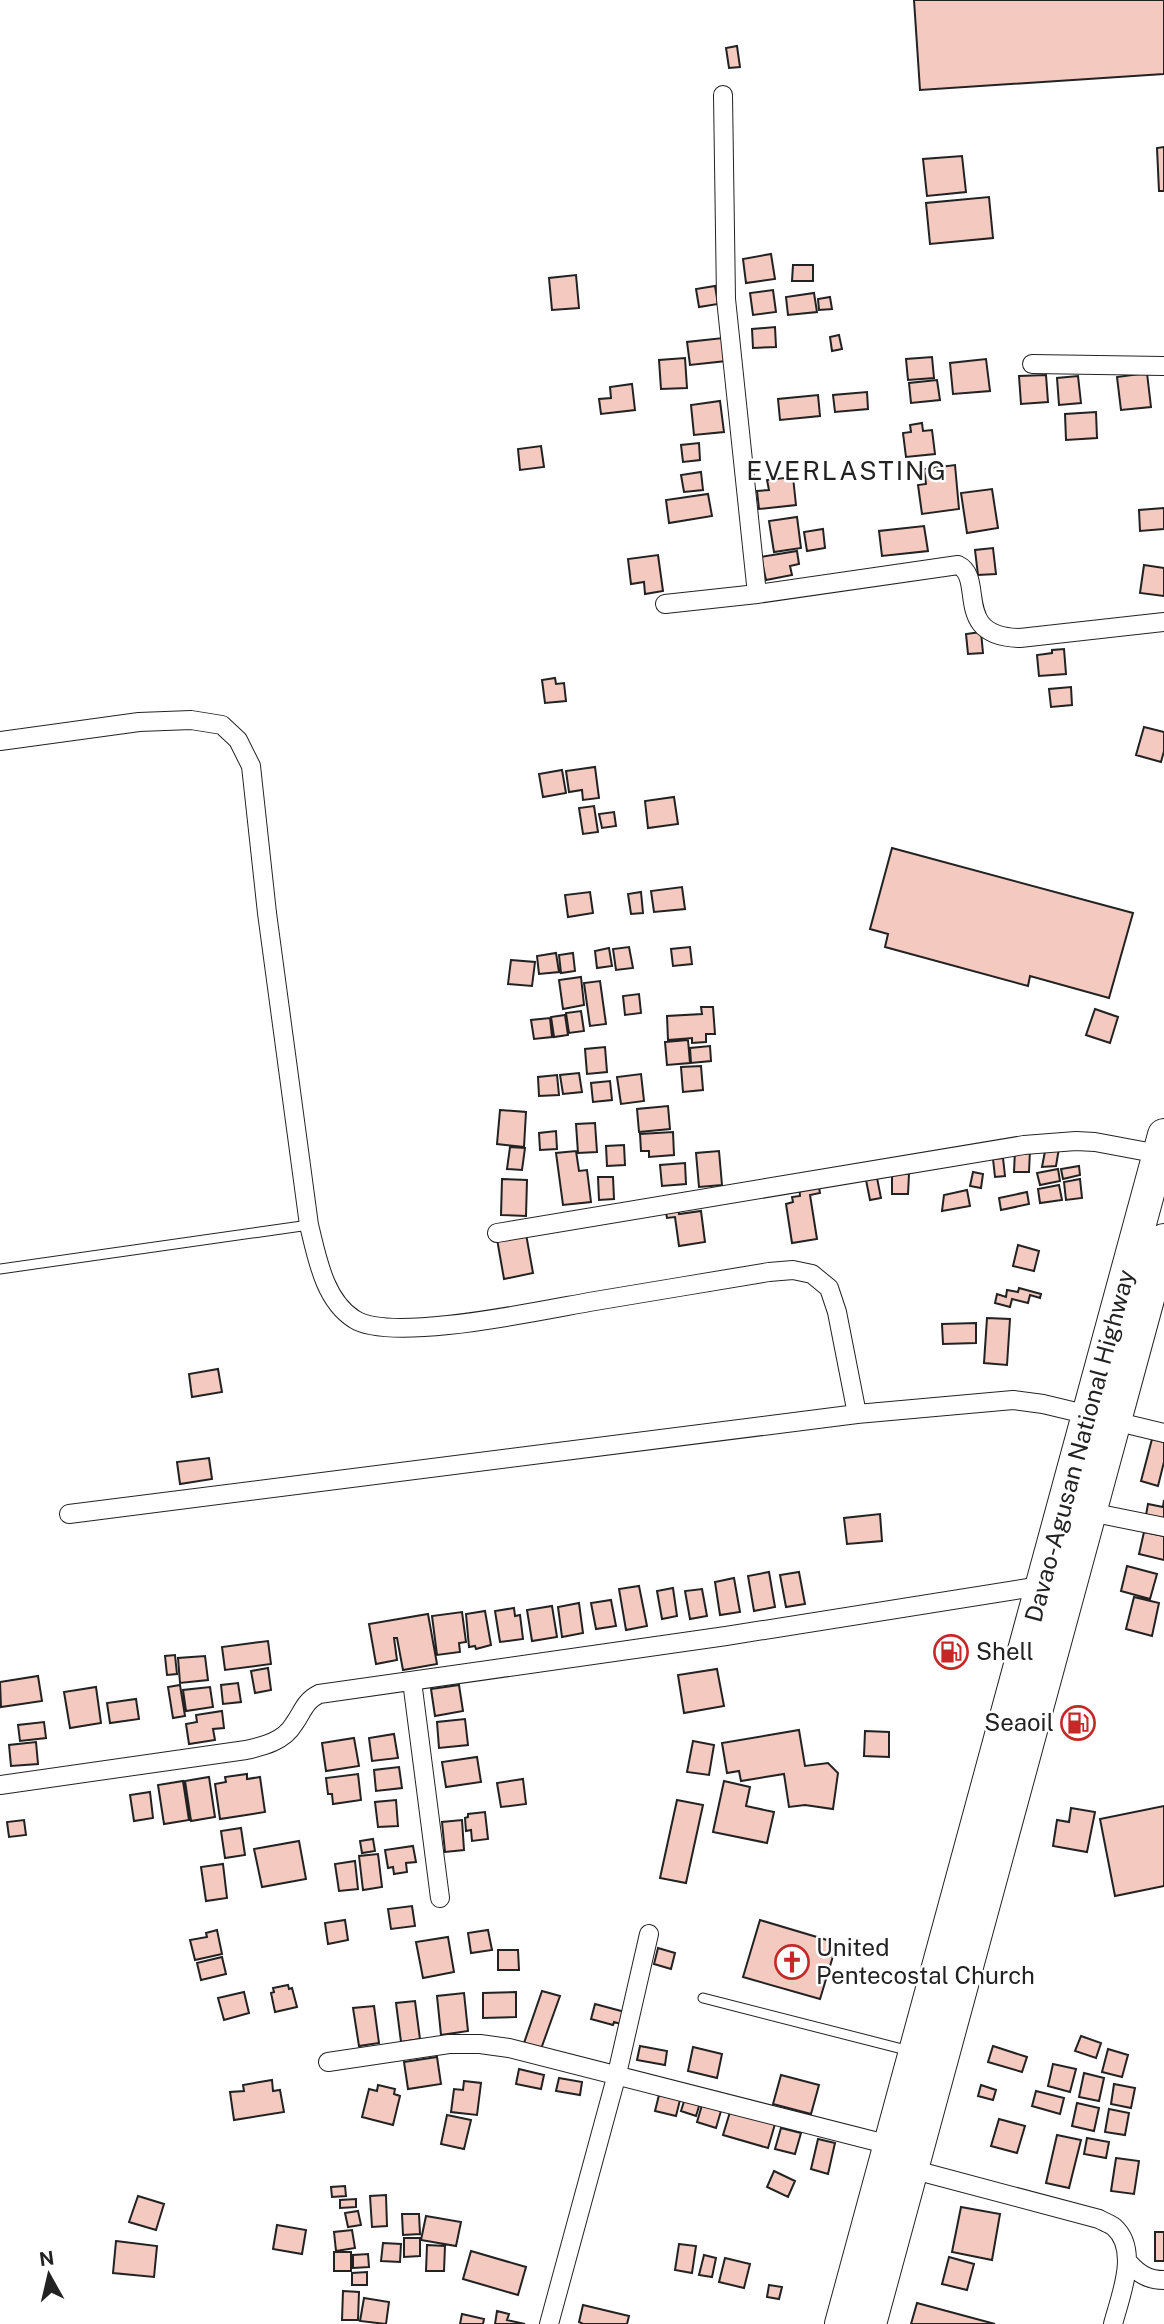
<svg xmlns="http://www.w3.org/2000/svg" width="1164" height="2324" viewBox="0 0 1164 2324" font-family="'Public Sans',sans-serif">
  <rect width="100%" height="100%" fill="#fff"/>
  <path fill="#f3c9c0" stroke="#222" stroke-width="2" d="M914,0H1164V74L920,90Z
    M737,46L740,67L729,68L726,48Z
    M1164,147V191H1159L1157,148Z
    M962,156L966,192L927,196L923,159Z
    M989,197L993,238L930,244L926,203Z
    M771,254L775,279L746,283L743,259Z
    M793,265H813V281H792Z
    M576,275L579,308L552,310L549,278Z
    M715,286L718,304L699,307L696,289Z
    M773,290L776,312L753,315L750,293Z
    M814,293L817,312L788,315L786,297Z
    M830,297L832,309L819,310L818,299Z
    M775,327L776,347L753,348L752,329Z
    M839,335L842,349L832,351L830,337Z
    M723,338L726,361L690,365L687,342Z
    M932,357L934,378L908,380L906,359Z
    M685,358L687,388L661,389L659,360Z
    M986,359L990,391L953,394L950,363Z
    M1147,373L1151,407L1121,410L1117,377Z
    M1046,375L1048,402L1021,404L1019,376Z
    M1078,376L1081,403L1059,405L1057,378Z
    M937,380L940,400L911,403L909,383Z
    M632,384L635,410L601,414L599,399L611,398L610,387Z
    M867,392L868,409L835,412L833,395Z
    M818,395L820,416L780,420L778,399Z
    M720,401L724,432L694,435L691,405Z
    M1096,412L1097,438L1066,440L1065,414Z
    M922,423L923,431L932,430L935,454L906,457L903,433L911,432L910,425Z
    M699,443L700,460L683,462L681,445Z
    M541,446L544,467L520,470L518,449Z
    M955,465L959,509L922,514L918,485L926,484L924,469Z
    M701,472L703,490L684,492L681,475Z
    M793,477L796,505L759,509L757,491L769,490L767,480Z
    M992,489L998,528L967,533L961,493Z
    M708,494L712,516L669,523L666,500Z
    M1164,508V529L1140,531L1139,510Z
    M797,517L801,548L774,552L769,521Z
    M924,526L928,551L882,556L879,531Z
    M823,529L825,548L807,551L804,532Z
    M993,548L996,574L978,575L975,550Z
    M797,551L799,564L790,566L792,575L766,580L761,557Z
    M658,555L663,591L645,594L644,582L631,584L628,559Z
    M1144,565L1164,568V596L1140,593Z
    M981,632L983,653L968,654L966,634Z
    M1064,649L1066,674L1039,676L1037,655L1052,653V650Z
    M555,678L556,684L564,683L566,701L545,703L542,680Z
    M1071,687L1072,705L1051,707L1049,689Z
    M1144,727L1164,732V751L1161,762L1136,755Z
    M595,767L599,798L583,800L582,790L569,792L566,771Z
    M562,770L566,793L543,797L539,774Z
    M674,797L678,824L648,828L645,801Z
    M594,806L598,832L583,834L579,808Z
    M614,812L616,826L602,828L599,814Z
    M892,848L1133,913L1109,998L1030,976L1028,986L885,947L888,934L870,929Z
    M682,887L685,909L654,912L651,891Z
    M590,892L593,913L568,917L565,895Z
    M641,892L643,913L631,914L628,894Z
    M629,947L633,968L616,970L613,949Z
    M690,947L692,964L673,966L671,949Z
    M609,948L612,966L597,968L595,951Z
    M556,953L559,972L539,974L537,956Z
    M573,953L575,971L561,973L559,955Z
    M511,960L535,962L532,986L508,984Z
    M581,977L584,1005L563,1009L559,980Z
    M600,981L606,1024L590,1026L584,983Z
    M639,994L641,1013L625,1015L623,996Z
    M701,1007H713L715,1034H706V1042L692,1043V1038L668,1040L667,1016L702,1014Z
    M1095,1009L1118,1017L1110,1043L1086,1035Z
    M581,1011L584,1031L569,1033L566,1013Z
    M565,1015L568,1035L554,1037L551,1017Z
    M550,1018L552,1037L534,1039L531,1020Z
    M688,1040L690,1063L667,1065L665,1042Z
    M710,1046L711,1061L691,1063L690,1048Z
    M605,1047L607,1072L587,1074L585,1049Z
    M701,1066L703,1090L683,1092L681,1067Z
    M579,1073L582,1092L563,1094L560,1075Z
    M641,1074L644,1101L621,1104L617,1077Z
    M557,1075L559,1095L539,1096L538,1077Z
    M610,1081L612,1100L593,1102L591,1083Z
    M668,1106L670,1129L639,1132L637,1109Z
    M500,1110L526,1112L524,1147L497,1144Z
    M595,1123L597,1152L578,1153L576,1124Z
    M556,1131L557,1149L540,1150L539,1133Z
    M673,1132L674,1155L649,1157V1151H641L640,1134Z
    M624,1145L625,1165L607,1166L606,1146Z
    M1046,1146L1059,1148L1056,1166L1042,1167Z
    M510,1147L525,1148L522,1170L507,1169Z
    M1015,1150H1030L1029,1172H1014Z
    M576,1151L579,1171L587,1170L591,1202L563,1205L556,1153Z
    M719,1151L722,1185L699,1187L696,1153Z
    M1003,1158L1005,1176L995,1177L993,1159Z
    M685,1163L686,1184L662,1186L660,1165Z
    M1079,1166L1080,1175L1063,1179L1061,1169Z
    M1058,1169L1060,1181L1040,1185L1037,1173Z
    M973,1172L983,1174L981,1188L970,1186Z
    M892,1174H909L908,1194H892Z
    M598,1177H613L614,1199L599,1200Z
    M877,1178L881,1198L870,1200L866,1180Z
    M502,1179L527,1180L526,1216L501,1215Z
    M1080,1179L1082,1198L1066,1200L1064,1182Z
    M818,1182L820,1193L810,1195L817,1239L792,1243L786,1204L793,1202L792,1197L800,1196L799,1185Z
    M1059,1185L1062,1200L1040,1203L1038,1189Z
    M967,1190L970,1206L942,1211L944,1195Z
    M1027,1192L1029,1204L1001,1210L999,1198Z
    M678,1206L679,1214L701,1211L705,1242L679,1246L675,1217L667,1218L665,1208Z
    M526,1234L533,1273L504,1279L497,1239Z
    M1018,1245L1039,1251L1034,1271L1013,1266Z
    M1019,1288L1041,1294L1040,1298L1030,1295L1028,1303L1012,1299L1010,1307L995,1303L997,1294L1006,1297L1007,1290L1018,1292Z
    M987,1318L1010,1319L1007,1365L984,1363Z
    M976,1323V1343L943,1344L942,1324Z
    M218,1369L222,1392L192,1397L189,1374Z
    M1152,1439L1164,1442V1462L1158,1486L1141,1481Z
    M209,1458L212,1479L180,1484L177,1462Z
    M1164,1500V1519L1146,1515L1148,1504L1163,1507Z
    M880,1514L882,1541L847,1544L844,1518Z
    M1144,1532L1164,1536V1560L1139,1554Z
    M1127,1566L1157,1574L1150,1599L1121,1591Z
    M769,1572L775,1607L754,1611L748,1576Z
    M799,1572L805,1604L786,1607L780,1575Z
    M734,1578L740,1612L720,1615L715,1582Z
    M639,1586L647,1626L626,1630L619,1589Z
    M673,1588L677,1616L662,1619L657,1591Z
    M702,1589L707,1616L690,1619L685,1591Z
    M1134,1597L1159,1603L1152,1636L1126,1629Z
    M611,1600L616,1626L596,1629L591,1603Z
    M579,1603L583,1633L562,1637L558,1607Z
    M552,1606L557,1637L532,1641L527,1610Z
    M514,1608L515,1616L520,1615L523,1639L500,1642L495,1611Z
    M485,1611L491,1645L476,1649L475,1646L469,1647L466,1614Z
    M462,1612L466,1642L459,1643L460,1652L437,1655L432,1616Z
    M428,1614L437,1664L403,1670L397,1638H394L397,1660L376,1664L369,1624Z
    M268,1641L271,1664L225,1670L222,1647Z
    M175,1655L177,1674L167,1675L165,1656Z
    M205,1656L208,1680L180,1683L178,1658Z
    M268,1668L271,1690L255,1693L251,1671Z
    M717,1669L724,1706L684,1713L678,1675Z
    M38,1676L42,1701L1,1707L0,1682Z
    M238,1683L241,1702L223,1704L221,1685Z
    M180,1685L185,1716L173,1718L168,1687Z
    M459,1685L463,1711L435,1716L431,1689Z
    M96,1687L101,1723L70,1728L64,1692Z
    M210,1687L213,1707L186,1711L183,1690Z
    M136,1699L139,1719L110,1723L107,1703Z
    M222,1711L224,1728L213,1729L215,1740L189,1744L186,1724L197,1722L196,1715Z
    M465,1719L468,1745L439,1748L437,1722Z
    M44,1722L46,1738L20,1741L18,1725Z
    M799,1730L805,1766L828,1763L838,1773L833,1809L805,1805L789,1807L784,1774L741,1781L739,1771L727,1773L722,1743Z
    M865,1731L889,1732V1757L864,1756Z
    M394,1734L398,1758L372,1761L369,1738Z
    M354,1738L359,1766L326,1771L322,1743Z
    M693,1741L714,1745L709,1775L687,1772Z
    M36,1742L38,1764L11,1766L9,1745Z
    M477,1757L481,1782L446,1787L442,1762Z
    M399,1767L402,1788L376,1791L374,1770Z
    M247,1774V1779L260,1777L265,1812L220,1819L215,1784L226,1782L225,1777Z
    M358,1774L361,1800L333,1804L332,1794H328L326,1778Z
    M209,1777L215,1817L191,1821L185,1781Z
    M523,1779L526,1804L501,1807L497,1783Z
    M183,1781L189,1820L164,1824L158,1785Z
    M724,1781L750,1787L746,1806L774,1812L767,1843L713,1832Z
    M150,1792L153,1818L134,1821L130,1795Z
    M396,1800L398,1826L378,1827L375,1802Z
    M677,1800L703,1805L686,1883L660,1878Z
    M1164,1806V1886L1115,1896L1100,1819Z
    M1071,1808L1095,1812L1087,1852L1053,1846L1057,1820L1069,1822Z
    M485,1812L488,1839L472,1841L471,1830L466,1831L465,1818L468,1817V1814Z
    M24,1820L26,1835L9,1837L7,1822Z
    M462,1820L464,1850L445,1852L442,1822Z
    M241,1828L245,1855L225,1858L221,1831Z
    M373,1839L375,1851L362,1853L360,1841Z
    M299,1841L306,1879L262,1887L254,1849Z
    M413,1846L416,1862L406,1863L407,1872L394,1874L393,1867L388,1868L385,1850Z
    M378,1854L382,1887L363,1890L359,1856Z
    M355,1861L358,1889L339,1891L335,1864Z
    M223,1864L227,1898L206,1901L201,1867Z
    M412,1906L415,1926L391,1929L388,1909Z
    M345,1920L348,1940L328,1944L325,1923Z
    M760,1920L837,1943L820,1999L743,1977Z
    M217,1930L222,1954L195,1960L190,1940L207,1937L206,1933Z
    M488,1930L492,1950L471,1953L468,1933Z
    M448,1937L454,1972L423,1978L416,1942Z
    M658,1948L675,1953L671,1969L654,1964Z
    M498,1950H518L519,1970H498Z
    M222,1957L226,1974L201,1980L197,1963Z
    M288,1985L289,1989L292,1988L297,2007L275,2012L271,1993L274,1992L273,1988Z
    M542,1991L560,1996L541,2049L524,2043Z
    M244,1992L249,2013L224,2020L218,1998Z
    M516,1992V2017L483,2018V1993Z
    M464,1993L468,2031L441,2035L437,1996Z
    M415,2001L420,2039L401,2042L396,2003Z
    M595,2004L625,2012L621,2024L614,2022L613,2025L591,2019Z
    M374,2006L379,2043L359,2046L353,2008Z
    M1081,2036L1101,2043L1096,2058L1075,2051Z
    M640,2046L667,2051L665,2065L637,2060Z
    M993,2046L1027,2057L1022,2072L988,2062Z
    M693,2047L722,2054L717,2078L688,2071Z
    M1108,2049L1128,2055L1122,2077L1102,2072Z
    M437,2057L441,2084L408,2089L404,2062Z
    M1053,2064L1076,2069L1070,2092L1048,2086Z
    M519,2069L544,2075L541,2089L516,2084Z
    M1084,2073L1104,2078L1099,2101L1079,2097Z
    M781,2075L819,2085L811,2114L773,2104Z
    M559,2078L582,2082L580,2095L556,2091Z
    M272,2080L273,2091L280,2090L284,2112L234,2120L230,2092L244,2091L243,2085Z
    M464,2081L481,2083L477,2115L451,2112L454,2089L463,2090Z
    M1114,2084L1135,2088L1131,2108L1111,2104Z
    M378,2085L395,2089L394,2094L400,2096L393,2125L362,2117L369,2089L377,2091Z
    M981,2085L996,2090L993,2100L978,2096Z
    M1036,2091L1064,2098L1060,2114L1032,2106Z
    M659,2095L680,2100L676,2116L655,2111Z
    M685,2098L700,2103L696,2116L681,2111Z
    M1077,2103L1099,2108L1094,2131L1072,2126Z
    M702,2105L721,2111L716,2128L697,2122Z
    M1109,2109L1129,2113L1125,2135L1105,2132Z
    M730,2112L775,2124L768,2148L723,2135Z
    M447,2115L471,2120L464,2149L441,2144Z
    M999,2119L1025,2126L1017,2153L991,2146Z
    M781,2128L801,2133L795,2154L775,2149Z
    M1057,2135L1081,2140L1069,2188L1046,2183Z
    M1087,2138L1109,2142L1106,2158L1084,2154Z
    M818,2139L835,2143L828,2174L811,2169Z
    M1116,2158L1139,2161L1134,2194L1111,2191Z
    M774,2171L795,2181L788,2197L767,2187Z
    M345,2186L346,2196L332,2197L331,2187Z
    M386,2195L387,2226L372,2227L370,2196Z
    M138,2196L164,2204L156,2230L129,2222Z
    M356,2199V2207L340,2208V2200Z
    M961,2207L1000,2214L992,2260L952,2252Z
    M358,2211L361,2225L348,2227L345,2213Z
    M402,2214H419L420,2234L403,2235Z
    M426,2216L461,2222L456,2246L421,2240Z
    M277,2225L306,2230L302,2254L273,2249Z
    M352,2230L355,2248L336,2251L334,2232Z
    M1155,2232H1164V2261H1155Z
    M404,2238H420V2256L404,2257Z
    M116,2241L157,2246L154,2277L113,2273Z
    M383,2243L401,2244L400,2262L381,2261Z
    M679,2244L696,2246L692,2273L675,2270Z
    M427,2245L445,2246L444,2271H426Z
    M471,2251L526,2267L518,2295L463,2279Z
    M334,2252H351V2271H334Z
    M368,2254L369,2267L353,2268V2255Z
    M704,2255L716,2258L712,2277L699,2275Z
    M949,2257L974,2264L967,2290L942,2284Z
    M725,2258L750,2264L744,2288L719,2282Z
    M367,2272V2285H352V2273Z
    M769,2285L782,2287L779,2299L767,2297Z
    M343,2291L359,2292L358,2320H342Z
    M364,2298L389,2302L386,2324L360,2321Z
    M917,2303L995,2324H911Z
    M583,2305L629,2316L627,2324H583L579,2322Z
    M497,2311L509,2314L507,2320L525,2324H495Z
    M462,2314L484,2319L483,2324H460Z"/>
  <g fill="none" stroke-linecap="round" stroke-linejoin="round">
    <g stroke="#222" stroke-width="11">
      <path id="lane" d="M0,1269L309,1225
        M703,1998L910,2051"/>
    </g>
    <g stroke="#222" stroke-width="20">
      <path id="street" d="M723,95L726,299L757,594
        M1032,364L1164,366
        M665,604L757,594L958,565C986,578 951,637 1020,638L1164,622
        M0,741L139,722L191,720L222,725L238,740L251,766L267,913L309,1225C317,1257 324,1300 354,1319C391,1344 547,1309 595,1301C653,1291 711,1282 769,1272L793,1270L812,1274L829,1288L837,1312L857,1414
        M497,1233L1024,1145L1076,1141L1095,1142L1159,1154
        M1090,1512L1164,1527
        M69,1514L857,1414L1013,1400L1043,1404L1164,1433
        M412,1681L440,1898
        M0,1785L246,1750C264,1746 284,1741 294,1724C303,1711 305,1701 319,1694L726,1636L1041,1586L1047,1588
        M328,2062L449,2044H480L509,2048L890,2145
        M907,2168L1099,2219C1104,2222 1110,2224 1114,2227C1140,2250 1120,2297 1113,2324
        M1129,2263C1139,2274 1148,2280 1164,2280
        M549,2324L617,2074L649,1934"/>
    </g>
    <g stroke="#222" stroke-width="34">
      <path id="highway" d="M841,2324L1164,1135
        M870,2324L1164,1240"/>
    </g>
    <use href="#lane" stroke="#fff" stroke-width="9"/>
    <use href="#street" stroke="#fff" stroke-width="18"/>
    <use href="#highway" stroke="#fff" stroke-width="32"/>
  </g>
  <defs>
    <g id="fuel-ring" transform="scale(1.75)"><circle r="9.5" fill="#fff" stroke="#c62828" stroke-width="1.5"/><path d="M-5.5-6h7V0h2V4h1.3V-2.5L3-4.5l.8-.8L6-3V5H2.5V1h-1V6h-7ZM-4.2-4.7v3.2H.2V-4.7Z" fill="#c62828"/></g>
    <g id="church-ring" transform="scale(1.75)"><circle r="9.5" fill="#fff" stroke="#c62828" stroke-width="1.5"/><path d="M-1.2-6h2.4v3.5h3.3v2.4h-3.3V6h-2.4V-.1h-3.3v-2.4h3.3Z" fill="#c62828"/></g>
  </defs>
  <g fill-rule="evenodd">
    <use href="#fuel-ring" x="951" y="1652"/>
    <use href="#fuel-ring" x="1078" y="1723"/>
    <use href="#church-ring" x="792" y="1962"/>
  </g>
  <g text-anchor="middle" stroke-width="5" stroke-linejoin="round" paint-order="stroke">
    <g font-size="24" fill="#222" stroke="#fff">
      <text transform="translate(1080 1446) rotate(-75)" y="8">Davao-Agusan National Highway</text>
    </g>
    <g font-size="24" fill="#222" stroke="#fff" text-anchor="start">
      <text x="976" y="1660">Shell</text>
      <text x="1054" y="1731" text-anchor="end">Seaoil</text>
      <text x="816" y="1956">United<tspan x="816" dy="28">Pentecostal Church</tspan></text>
    </g>
    <g font-size="26" letter-spacing="2" fill="#222" stroke="#fff">
      <text x="847" y="480">EVERLASTING</text>
    </g>
  </g>
  <g transform="translate(49 2275) rotate(352)" stroke="#ffffff" stroke-width="5" paint-order="stroke">
  <path d="M0-5L12 26L0 18L-12 26Z" fill="#222222"/>
  <text y="-10" font-size="19" font-weight="bold" text-anchor="middle" fill="#222222">N</text>
  </g>
</svg>
